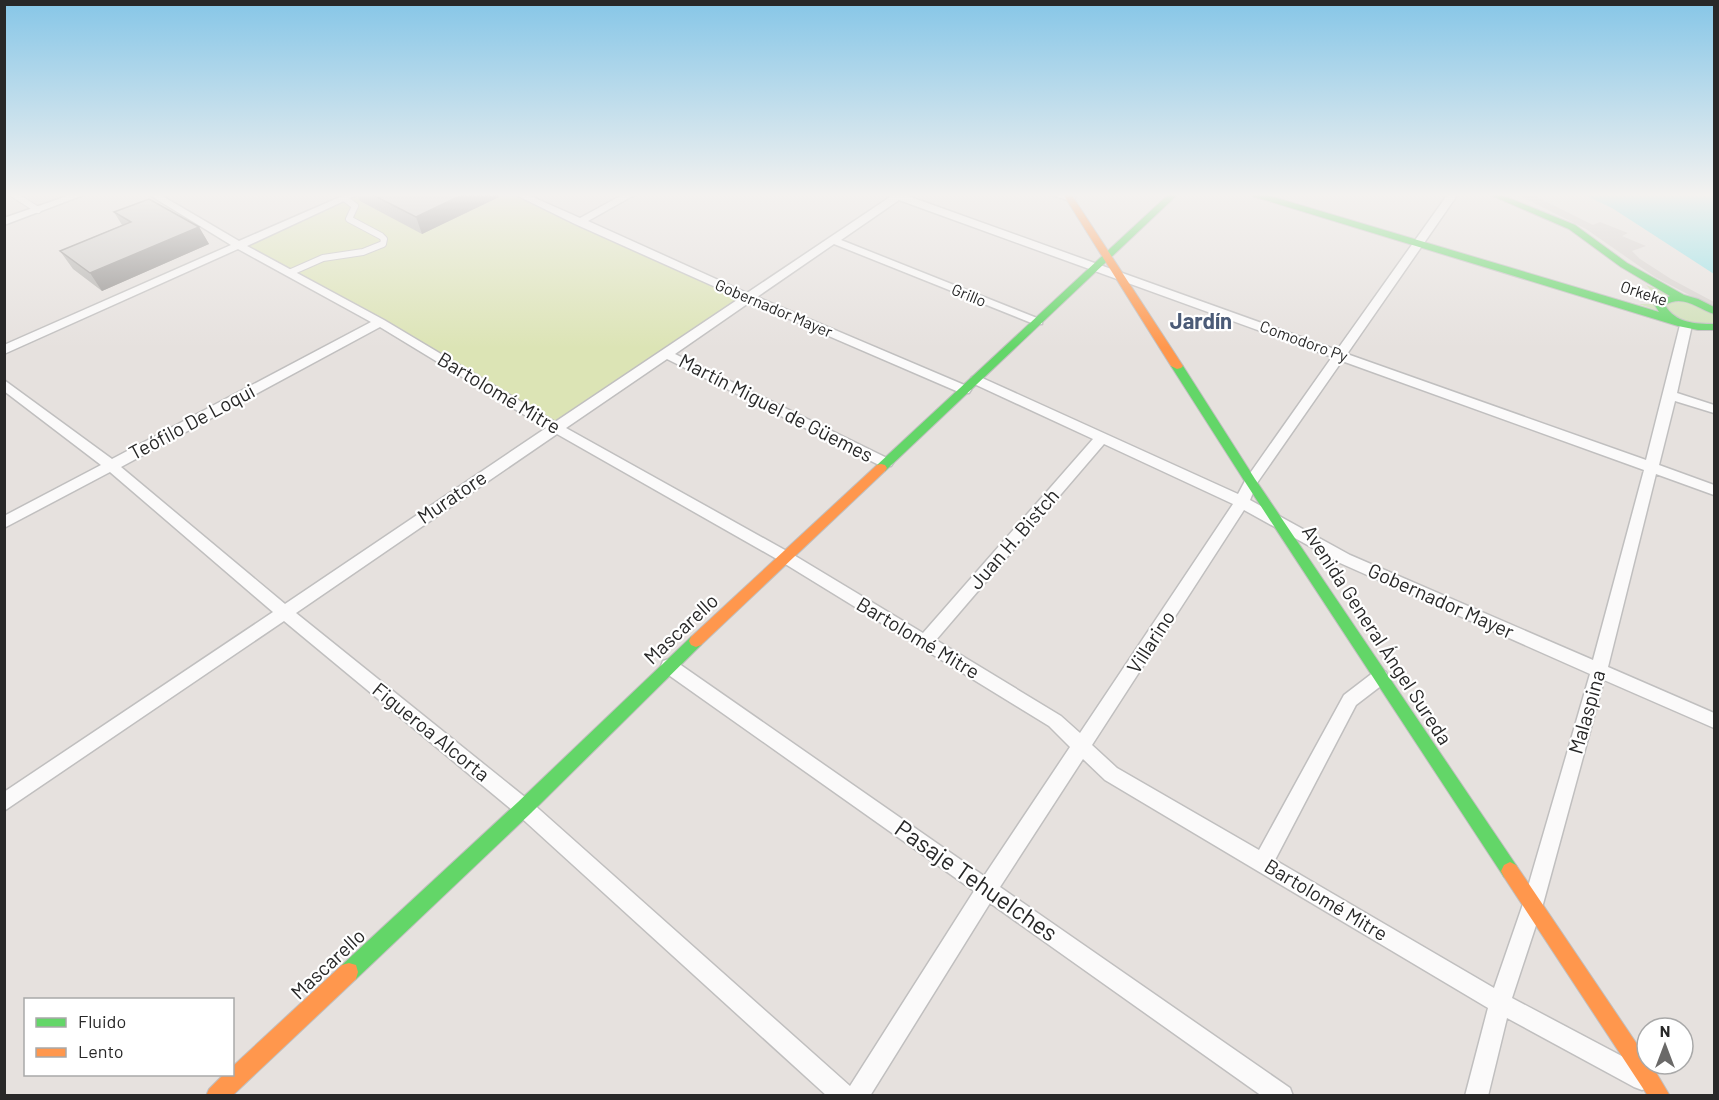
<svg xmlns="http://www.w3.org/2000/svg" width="1719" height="1100" viewBox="0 0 1719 1100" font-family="Barlow,sans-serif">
  <rect width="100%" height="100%" fill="#e6e1de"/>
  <path fill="#d0e0b8" d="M1646,285L1713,310L1714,327L1707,328L1639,304H1659L1661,301Z"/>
  <path fill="#dce4b5" d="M354,194H519L749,298L554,427L238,245Z"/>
  <path fill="#d7d1ce" d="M1516,194H1531L1593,225L1600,222L1628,233L1622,236L1646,246L1632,251L1640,259L1671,279L1714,302V308L1655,277L1586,229Z"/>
  <path fill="#93e0e6" d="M1582,194H1714V274L1612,208Z"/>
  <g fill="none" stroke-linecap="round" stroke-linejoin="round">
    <g stroke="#c0bfbf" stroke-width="8">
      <path id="lane" d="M13,194L38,210
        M289,273L323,258L363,252L383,244L384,239L381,236L349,219L355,206L344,198"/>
    </g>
    <g stroke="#c0bfbf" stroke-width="3">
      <path id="street" d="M73,194H86L4,225V218Z
        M148,194H159L239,241L347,194H359L247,246L384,320L555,422L740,298L575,224L514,194H526L580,218L624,194H636L588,221L747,293L890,197L887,194H906L905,195L1337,350L1448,194H1458L1347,354L1646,460L1680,325L1682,323H1690L1692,325L1677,393L1714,405V413L1675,401L1659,465L1714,485V495L1656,474L1608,667L1714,713V728L1604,680L1543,904L1512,998L1650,1071L1653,1079L1650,1087L1642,1090L1634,1087L1507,1018L1488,1096H1465L1488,1008L1105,780L1083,759L1000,887L1290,1088L1293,1096H1262L990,903L870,1096H827L517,814L284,621L4,811V792L273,612L110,472L4,528V516L101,465L4,391V380L112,459L371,322L238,249L4,354V345L231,245ZM899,200L1332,357L1246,479L1238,494L980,377H972L970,380L972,383L1093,439L923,633L792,554L566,428L667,359L881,466H891L893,463L891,460L675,354L750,302L961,393H969L971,390L969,387L757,297L834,244L1034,324H1042V320L841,240ZM380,327L546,428L285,604L121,467ZM1342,361L1644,470L1593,660L1350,555L1250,500L1257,483ZM557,434L782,562L1049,726L1070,747L984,876L675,661L669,659L663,661L661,666L663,671L974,891L850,1086L531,802L296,613ZM1104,444L1233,504L1080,733L1061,716L936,640ZM1244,510L1340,563L1590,674L1523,904L1494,988L1275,860L1356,705L1386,682L1388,677L1386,672L1380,670L1374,672L1344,695L1259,850L1117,768L1092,745Z
        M1049,194H1064L1075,198L1070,201Z"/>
    </g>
    <g stroke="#c0bfbf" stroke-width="2">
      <path id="fast" d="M1169,194H1178L885,471H877L875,468L877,465Z
        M1251,194H1263L1659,312L1654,304L1670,296L1621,267L1569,229L1488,194H1499L1575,225L1627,263L1684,295L1698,299L1714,307V314C1697,308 1683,294 1665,305C1675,323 1695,324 1714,324V330H1698L1678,326L1252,196Z
        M1177,363L1183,366L1255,479L1516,865L1519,871L1516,877L1510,880L1504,877L1247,485L1171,366Z
        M696,635L701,637L703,641L701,645L530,814L356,979L349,981L342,979L340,972L342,965L518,802L691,637Z"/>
    </g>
    <g stroke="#c0bfbf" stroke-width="2">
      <path id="slow" d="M1063,194H1071L1183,366L1181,368L1177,369L1171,366Z
        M881,464L885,465L887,468L885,471L701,645L696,647L691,645L689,641L691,637L877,465Z
        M1510,862L1516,865L1647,1059V1064H1651L1670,1096H1648L1504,877L1501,871L1504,865Z
        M349,963L356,965L358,972L356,979L232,1096H206L209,1089L224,1074H232V1067L342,965Z"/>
    </g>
    <use href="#lane" stroke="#fbfafa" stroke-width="6"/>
    <use href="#street" fill="#fbfafa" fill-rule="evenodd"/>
    <use href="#fast" fill="#63d668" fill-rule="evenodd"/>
    <use href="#slow" fill="#ff974d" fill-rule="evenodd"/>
  </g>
  <path fill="#b0aeab" d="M357,194H498L499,197L422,234L360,201Z
    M114,212L199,227L209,244L102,291L73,269L60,251L122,225Z"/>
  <path fill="#908d8b" d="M464,194H498L499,197L422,234L416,217Z
    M199,227L209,244L102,291L90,273Z"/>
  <path fill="#cdcac7" stroke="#908d8b" stroke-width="1.5" d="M371,194H464L416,217Z
    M149,199L199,227L90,273L60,251L131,222L114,212Z"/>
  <linearGradient id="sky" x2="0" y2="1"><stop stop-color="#86c6e7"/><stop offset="0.56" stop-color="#f4f2f0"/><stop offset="1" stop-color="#f4f2f0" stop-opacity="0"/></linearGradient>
  <rect width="1719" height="348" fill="url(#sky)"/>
  <g text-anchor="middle" stroke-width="4.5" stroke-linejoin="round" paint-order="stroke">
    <g font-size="16" fill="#282828" stroke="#fff">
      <text transform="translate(1644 293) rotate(18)" y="6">Orkeke</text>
      <text transform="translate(969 295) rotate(22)" y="6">Grillo</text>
      <text transform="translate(774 308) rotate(23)" y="6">Gobernador Mayer</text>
      <text transform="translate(1304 341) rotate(20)" y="6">Comodoro Py</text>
    </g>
    <g font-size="20" fill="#282828" stroke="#fff">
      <text transform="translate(499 393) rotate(31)" y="7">Bartolomé Mitre</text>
      <text transform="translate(776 408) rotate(27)" y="7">Martín Miguel de Güemes</text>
      <text transform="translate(192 422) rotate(-28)" y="7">Teófilo De Loqui</text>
      <text transform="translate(452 497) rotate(-34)" y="7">Muratore</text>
      <text transform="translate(1014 539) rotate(-49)" y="7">Juan H. Bistch</text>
      <text transform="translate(1441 601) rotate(24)" y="7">Gobernador Mayer</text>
      <text transform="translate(681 629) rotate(-43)" y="7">Mascarello</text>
      <text transform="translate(1377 635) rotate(57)" y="7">Avenida General Ángel Sureda</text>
      <text transform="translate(918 638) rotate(31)" y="7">Bartolomé Mitre</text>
      <text transform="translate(1151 642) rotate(-57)" y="7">Villarino</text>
      <text transform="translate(1587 712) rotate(-74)" y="7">Malaspina</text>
      <text transform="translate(431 732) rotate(39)" y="7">Figueroa Alcorta</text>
      <text transform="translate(1326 900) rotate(31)" y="7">Bartolomé Mitre</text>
      <text transform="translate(328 964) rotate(-43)" y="7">Mascarello</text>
    </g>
    <g font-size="22" font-weight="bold" fill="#4b5b77" stroke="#fff">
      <text x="1201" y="329">Jardín</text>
    </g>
    <g font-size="24" fill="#282828" stroke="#fff">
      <text transform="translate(976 881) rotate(35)" y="8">Pasaje Tehuelches</text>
    </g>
  </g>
  <rect width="1719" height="1100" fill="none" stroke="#282828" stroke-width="12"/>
  <rect x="24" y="998" width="210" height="78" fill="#ffffff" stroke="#a9a9a9" stroke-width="1.5"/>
  <rect x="36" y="1018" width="30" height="9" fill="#63d668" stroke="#a9a9a9" stroke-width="1.5"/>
  <text x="78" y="1028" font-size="18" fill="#282828">Fluido</text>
  <rect x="36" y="1048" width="30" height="9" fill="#ff974d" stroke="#a9a9a9" stroke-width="1.5"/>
  <text x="78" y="1058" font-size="18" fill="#282828">Lento</text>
  <g transform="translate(1665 1046)"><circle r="28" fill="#ffffff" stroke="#a9a9a9" stroke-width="1.5"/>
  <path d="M0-4.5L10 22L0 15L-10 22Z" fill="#6a6968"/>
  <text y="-9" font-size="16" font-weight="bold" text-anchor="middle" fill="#282828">N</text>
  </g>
</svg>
